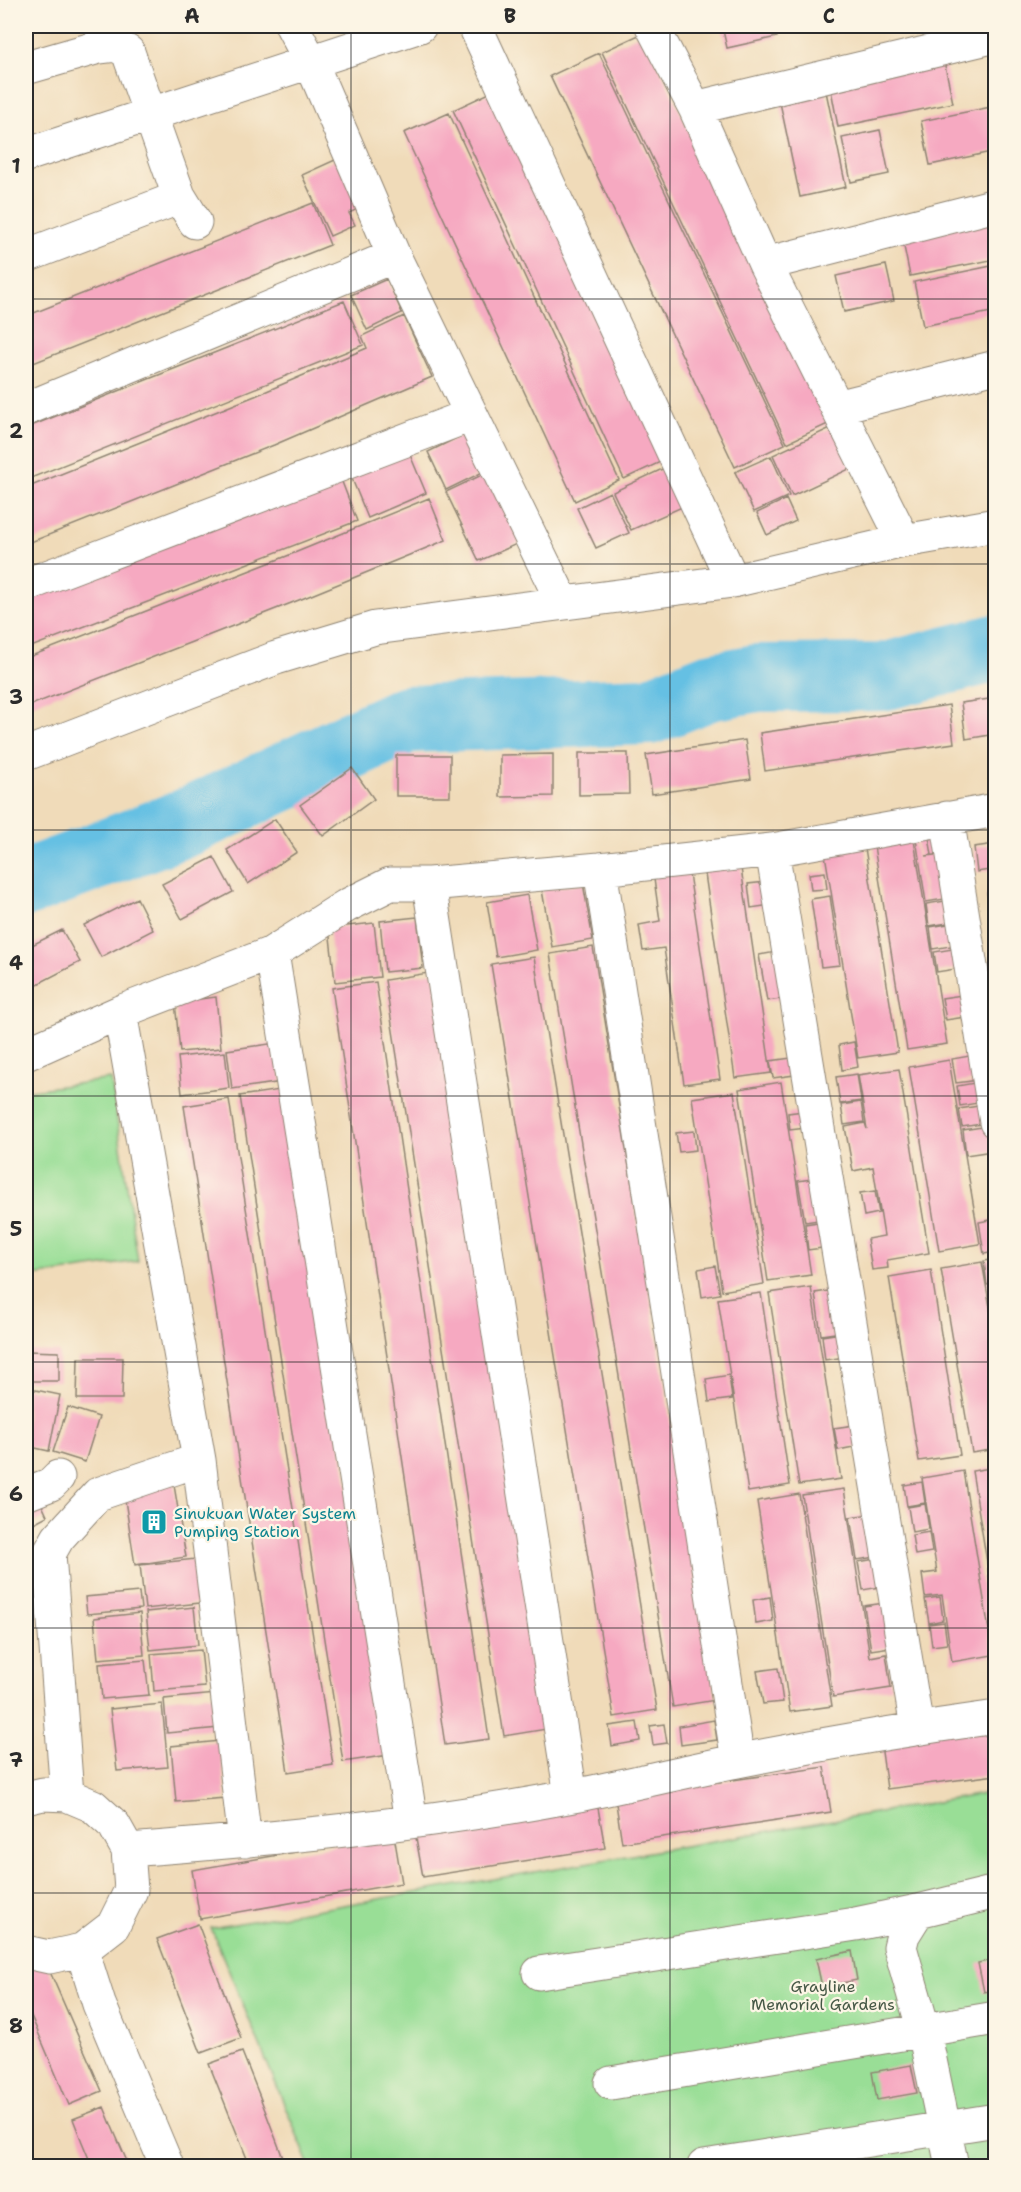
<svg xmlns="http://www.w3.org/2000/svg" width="1021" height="2192" viewBox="0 0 1021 2192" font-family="'Shantell Sans',sans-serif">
  <rect width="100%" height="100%" fill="#fcf5e5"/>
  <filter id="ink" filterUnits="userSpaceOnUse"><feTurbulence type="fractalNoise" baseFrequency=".0167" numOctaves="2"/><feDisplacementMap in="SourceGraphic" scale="12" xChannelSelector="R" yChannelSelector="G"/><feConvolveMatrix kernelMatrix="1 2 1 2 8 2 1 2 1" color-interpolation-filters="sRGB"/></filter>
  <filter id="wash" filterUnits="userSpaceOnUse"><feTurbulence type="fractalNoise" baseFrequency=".008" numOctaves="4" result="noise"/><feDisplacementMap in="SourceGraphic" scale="24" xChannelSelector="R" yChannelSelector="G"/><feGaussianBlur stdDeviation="1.35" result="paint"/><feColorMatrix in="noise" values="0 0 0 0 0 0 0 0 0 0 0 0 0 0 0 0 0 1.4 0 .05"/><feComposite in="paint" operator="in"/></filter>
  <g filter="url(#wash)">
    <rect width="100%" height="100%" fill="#f0dbb9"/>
    <path fill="#99de96" stroke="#628460" stroke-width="1.5" d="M111,1079L138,1261L33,1276L26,1226V1091Z
      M995,1792V2166H310L211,1928Z"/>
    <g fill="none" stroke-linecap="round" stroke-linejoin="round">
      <path stroke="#65c0e3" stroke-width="68" d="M26,883L185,823L407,719L649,711L709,687L757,678L882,677L996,648"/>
    </g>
    <g id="blocks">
      <path fill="#f6a9c1" d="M722,26H775L777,37L727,48Z
        M777,26H805V27L778,32Z
        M643,33L828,424L787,443L602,52Z
        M599,53L785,444L735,467L550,76Z
        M944,61L953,103L838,127L830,84Z
        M824,82L846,187L800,197L778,93Z
        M498,89L669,458L624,479L453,110Z
        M996,106V151L930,165L921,121Z
        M449,113L619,480L575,501L404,133Z
        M880,130L889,174L851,182L842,138Z
        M346,155L368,204L349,213L355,225L330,236L302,175Z
        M313,203L330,245L26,366V316Z
        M996,208V259L910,276L901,232Z
        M886,265L894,301L844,312L836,276Z
        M996,265V311L923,326L914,282Z
        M387,279L402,313L367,330L351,295Z
        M344,301L363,345L26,480V428Z
        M404,316L432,377L274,445L26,544V488L255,396L367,348L362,336Z
        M841,423L860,464L792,496L773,455Z
        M469,432L487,470L446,490L428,452Z
        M408,450L426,493L368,518L350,474Z
        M771,456L789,496L754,512L735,472Z
        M673,464L691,503L631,530L613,492Z
        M488,472L521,542L479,561L446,492Z
        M339,474L357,521L26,649V596Z
        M610,492L629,533L596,548L577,508Z
        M429,498L446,540L304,598L26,707V658L287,556Z
        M786,499L796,521L767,535L757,513Z
        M996,698V734L966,739L961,703Z
        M949,705L954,743L765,771L760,733Z
        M745,740L751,779L652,794L646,755Z
        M579,753H628L629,794L579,795Z
        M553,754V796L500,797V755Z
        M396,755H450V796H396Z
        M352,768L374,799L323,836L300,805Z
        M275,819L297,852L248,884L227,850Z
        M913,834L947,1044L907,1050L873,840Z
        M929,837L932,855L926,856L943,854L951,898L926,902L916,839Z
        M864,842L898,1052L858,1058L824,848Z
        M995,844L996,869L977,872L974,847Z
        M214,857L233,892L182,919L162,884Z
        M740,861L771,1073L735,1078L704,867Z
        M688,867L720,1079L684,1084L664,948L643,951L639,925L660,921L653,872Z
        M825,872L827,889L811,890L809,874Z
        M775,881L778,904L751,908L748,884Z
        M583,883L593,940L552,947L542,890Z
        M996,892V915L991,916L987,893Z
        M527,895L537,950L496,957L487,902Z
        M830,896L840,965L821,967L811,899Z
        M137,898L153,930L101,957L84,925Z
        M951,900L954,922L929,926L926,904Z
        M417,917L423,968L385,972L380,921Z
        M374,923L380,977L335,982L329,928Z
        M954,923L957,945L933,949L930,927Z
        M62,930L80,962L26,990V948Z
        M593,947L716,1700L673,1707L550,954Z
        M958,948L962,968L937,972L934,952Z
        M787,950L795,997L767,1001L759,955Z
        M534,957L657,1710L614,1717L491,964Z
        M434,972L553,1728L504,1736L385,980Z
        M376,982L489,1739L445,1745L332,988Z
        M962,995L965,1017L946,1020L942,998Z
        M216,997L221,1048L180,1052L175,1002Z
        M854,1042L858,1067L842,1070L839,1045Z
        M276,1043L282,1082L232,1089L227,1050Z
        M225,1052L229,1088L182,1094L178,1057Z
        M975,1055L979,1080L956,1083L952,1059Z
        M791,1058L794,1075L773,1078L770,1061Z
        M949,1060L980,1244L939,1251L909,1067Z
        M899,1069L929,1253L887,1260L888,1268L872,1270L867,1239L884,1236L873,1167L853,1171L845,1127L865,1123L867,1129L858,1075Z
        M857,1074L861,1101L840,1104L836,1077Z
        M781,1082L811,1275L768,1281L739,1089Z
        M980,1082L984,1102L960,1106L957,1086Z
        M286,1089L389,1755L343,1762L240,1096Z
        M734,1092L764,1284L722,1291L692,1098Z
        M229,1099L333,1765L288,1772L184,1106Z
        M861,1102L864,1122L844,1125L841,1105Z
        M985,1105L988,1123L962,1127L959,1109Z
        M811,1110L814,1127L790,1130L788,1113Z
        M988,1126L992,1151L966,1155L963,1130Z
        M694,1131L696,1150L679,1152L676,1133Z
        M818,1178L825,1219L805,1222L798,1181Z
        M875,1191L879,1213L864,1216L860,1193Z
        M996,1219V1252L984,1254L979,1222Z
        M825,1221L829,1247L808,1250L805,1224Z
        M996,1259V1284L987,1285L984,1261Z
        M982,1262L996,1341V1449L972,1453L941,1269Z
        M715,1266L720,1294L702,1297L698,1269Z
        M931,1270L960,1455L919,1461L889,1277Z
        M811,1287L841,1479L799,1485L769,1293Z
        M841,1289L848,1331L821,1335L815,1293Z
        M761,1293L790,1485L748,1492L718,1299Z
        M848,1332L852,1356L825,1360L822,1336Z
        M26,1351L59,1352V1381H26Z
        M78,1358H123L122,1399H77Z
        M729,1375L732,1399L709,1402L706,1379Z
        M26,1388L60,1395L49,1451L26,1446Z
        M68,1407L99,1417L85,1462L53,1452Z
        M861,1424L864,1445L838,1450L834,1428Z
        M996,1467V1605H994L972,1471Z
        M963,1471L993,1655L952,1662L942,1595L925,1597L922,1574L937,1572L922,1478Z
        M173,1479L186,1557L135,1565L123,1487Z
        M922,1482L925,1503L907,1506L904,1485Z
        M844,1489L870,1657L886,1654L891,1688L833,1697L802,1495Z
        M36,1492L47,1516L26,1527V1498Z
        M799,1494L832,1706L790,1712L757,1501Z
        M925,1504L929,1529L912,1532L908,1507Z
        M877,1513L883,1556L857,1560L850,1517Z
        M929,1532L932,1552L915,1555L912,1535Z
        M887,1557L892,1585L863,1590L858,1562Z
        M205,1558L209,1602L145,1609L140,1565Z
        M139,1592L141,1609L87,1614L85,1597Z
        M770,1597L773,1621L756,1624L753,1600Z
        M940,1597L943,1620L929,1623L925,1599Z
        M891,1602L897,1646L871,1650L864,1606Z
        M194,1607L198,1645L150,1650L146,1612Z
        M140,1613L144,1655L98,1659L94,1618Z
        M944,1622L947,1644L932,1646L929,1624Z
        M201,1650L205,1687L154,1691L151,1654Z
        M145,1660L149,1695L102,1699L99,1664Z
        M778,1668L783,1702L763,1704L757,1671Z
        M216,1694L219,1728L167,1733L164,1699Z
        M162,1704L168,1767L117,1771L110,1709Z
        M714,1720L717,1740L681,1745L679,1726Z
        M996,1721V1775L887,1789L880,1737Z
        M637,1722L640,1741L612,1746L609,1726Z
        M664,1724L667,1743L653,1745L650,1726Z
        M220,1741L225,1798L176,1802L171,1746Z
        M824,1767L831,1812L622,1843L615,1797Z
        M597,1802L605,1848L423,1877L415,1832Z
        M394,1835L402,1883L200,1919L192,1870Z
        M198,1924L241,2038L201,2053L157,1939Z
        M852,1951L857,1980L822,1987L816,1959Z
        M44,1958L102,2091L69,2105L26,2004V1966Z
        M996,1959V1990L984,1992L978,1963Z
        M242,2052L260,2097L286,2166H250L209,2064Z
        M911,2065L917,2093L877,2100L872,2072Z
        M104,2107L113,2129L129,2166H92L82,2142L73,2119Z"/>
    </g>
  </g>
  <g filter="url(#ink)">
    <use href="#blocks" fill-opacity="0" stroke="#8e8372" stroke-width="1.5"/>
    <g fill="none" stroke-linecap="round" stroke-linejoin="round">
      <g stroke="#8e8372" stroke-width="35">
        <path id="minor" d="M292,26L310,60L394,256L563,603
          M475,26L733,581
          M652,26L695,108L765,264L904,541
          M26,68L99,47L116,45L128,52L179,196L165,203L26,256
          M695,108L996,36
          M26,155L420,26
          M179,196L195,222
          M765,264L996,205
          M837,407L996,367
          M26,409L394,256
          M26,585L471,415
          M26,754L276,658L375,628L733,581L904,541L996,525
          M947,818L996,1122
          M772,850L917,1728
          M600,869L738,1761
          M429,884L571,1796
          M272,953L411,1821
          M120,1012L199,1460L245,1841
          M26,1054L120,1012L272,953L346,906L390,884H429L600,869L772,850L996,810
          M26,1494L51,1484L58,1477
          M67,1795L49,1554L58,1538L98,1494L199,1460
          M26,1798L43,1794L67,1795L93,1806L114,1825L128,1850L131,1890L113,1926L82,1950L49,1957L26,1952
          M128,1850C276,1839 426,1824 573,1796C627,1785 682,1772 737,1761C822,1744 909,1729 996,1717
          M82,1950L99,2004L167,2166
          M539,1973L856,1924L918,1911
          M611,2083L996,2018
          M704,2166L996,2120
          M952,2166L924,2031L900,1947L903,1935L918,1911L996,1892"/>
      </g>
      <use href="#minor" stroke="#fff" stroke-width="33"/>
    </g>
  </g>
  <path fill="none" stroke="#2b2b2b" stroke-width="1.5" stroke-opacity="0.55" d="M351,26V2166M670,26V2166M26,299H996M26,564H996M26,830H996M26,1096H996M26,1362H996M26,1628H996M26,1893H996"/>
  <defs>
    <g id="building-square" transform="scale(1.35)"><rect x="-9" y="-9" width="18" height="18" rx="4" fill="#0f9aa8" stroke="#fcf5e5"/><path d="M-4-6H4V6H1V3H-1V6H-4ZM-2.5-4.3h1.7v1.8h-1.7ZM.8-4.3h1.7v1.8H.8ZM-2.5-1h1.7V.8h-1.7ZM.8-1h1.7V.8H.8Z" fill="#fff"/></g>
  </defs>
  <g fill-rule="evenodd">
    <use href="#building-square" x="154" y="1522"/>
  </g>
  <g text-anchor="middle" stroke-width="4.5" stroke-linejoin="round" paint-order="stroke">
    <g font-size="16" fill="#0d838f" stroke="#fcf5e5" text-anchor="start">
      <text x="174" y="1519">Sinukuan Water System<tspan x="174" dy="18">Pumping Station</tspan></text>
    </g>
    <g font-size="16" fill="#465846" stroke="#fcf5e5">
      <text x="823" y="1992">Grayline<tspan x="823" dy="18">Memorial Gardens</tspan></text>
    </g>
  </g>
  <rect width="1021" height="2192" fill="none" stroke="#fcf5e5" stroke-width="66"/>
  <rect x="33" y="33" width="955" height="2126" fill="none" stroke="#2b2b2b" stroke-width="2"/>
  <g font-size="20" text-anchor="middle" font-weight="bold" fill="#2b2b2b">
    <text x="192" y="23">A</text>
    <text x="510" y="23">B</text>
    <text x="829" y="23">C</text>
    <text x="16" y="173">1</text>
    <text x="16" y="438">2</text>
    <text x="16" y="704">3</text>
    <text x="16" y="970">4</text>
    <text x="16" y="1236">5</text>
    <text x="16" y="1501">6</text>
    <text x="16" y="1767">7</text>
    <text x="16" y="2033">8</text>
  </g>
</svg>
